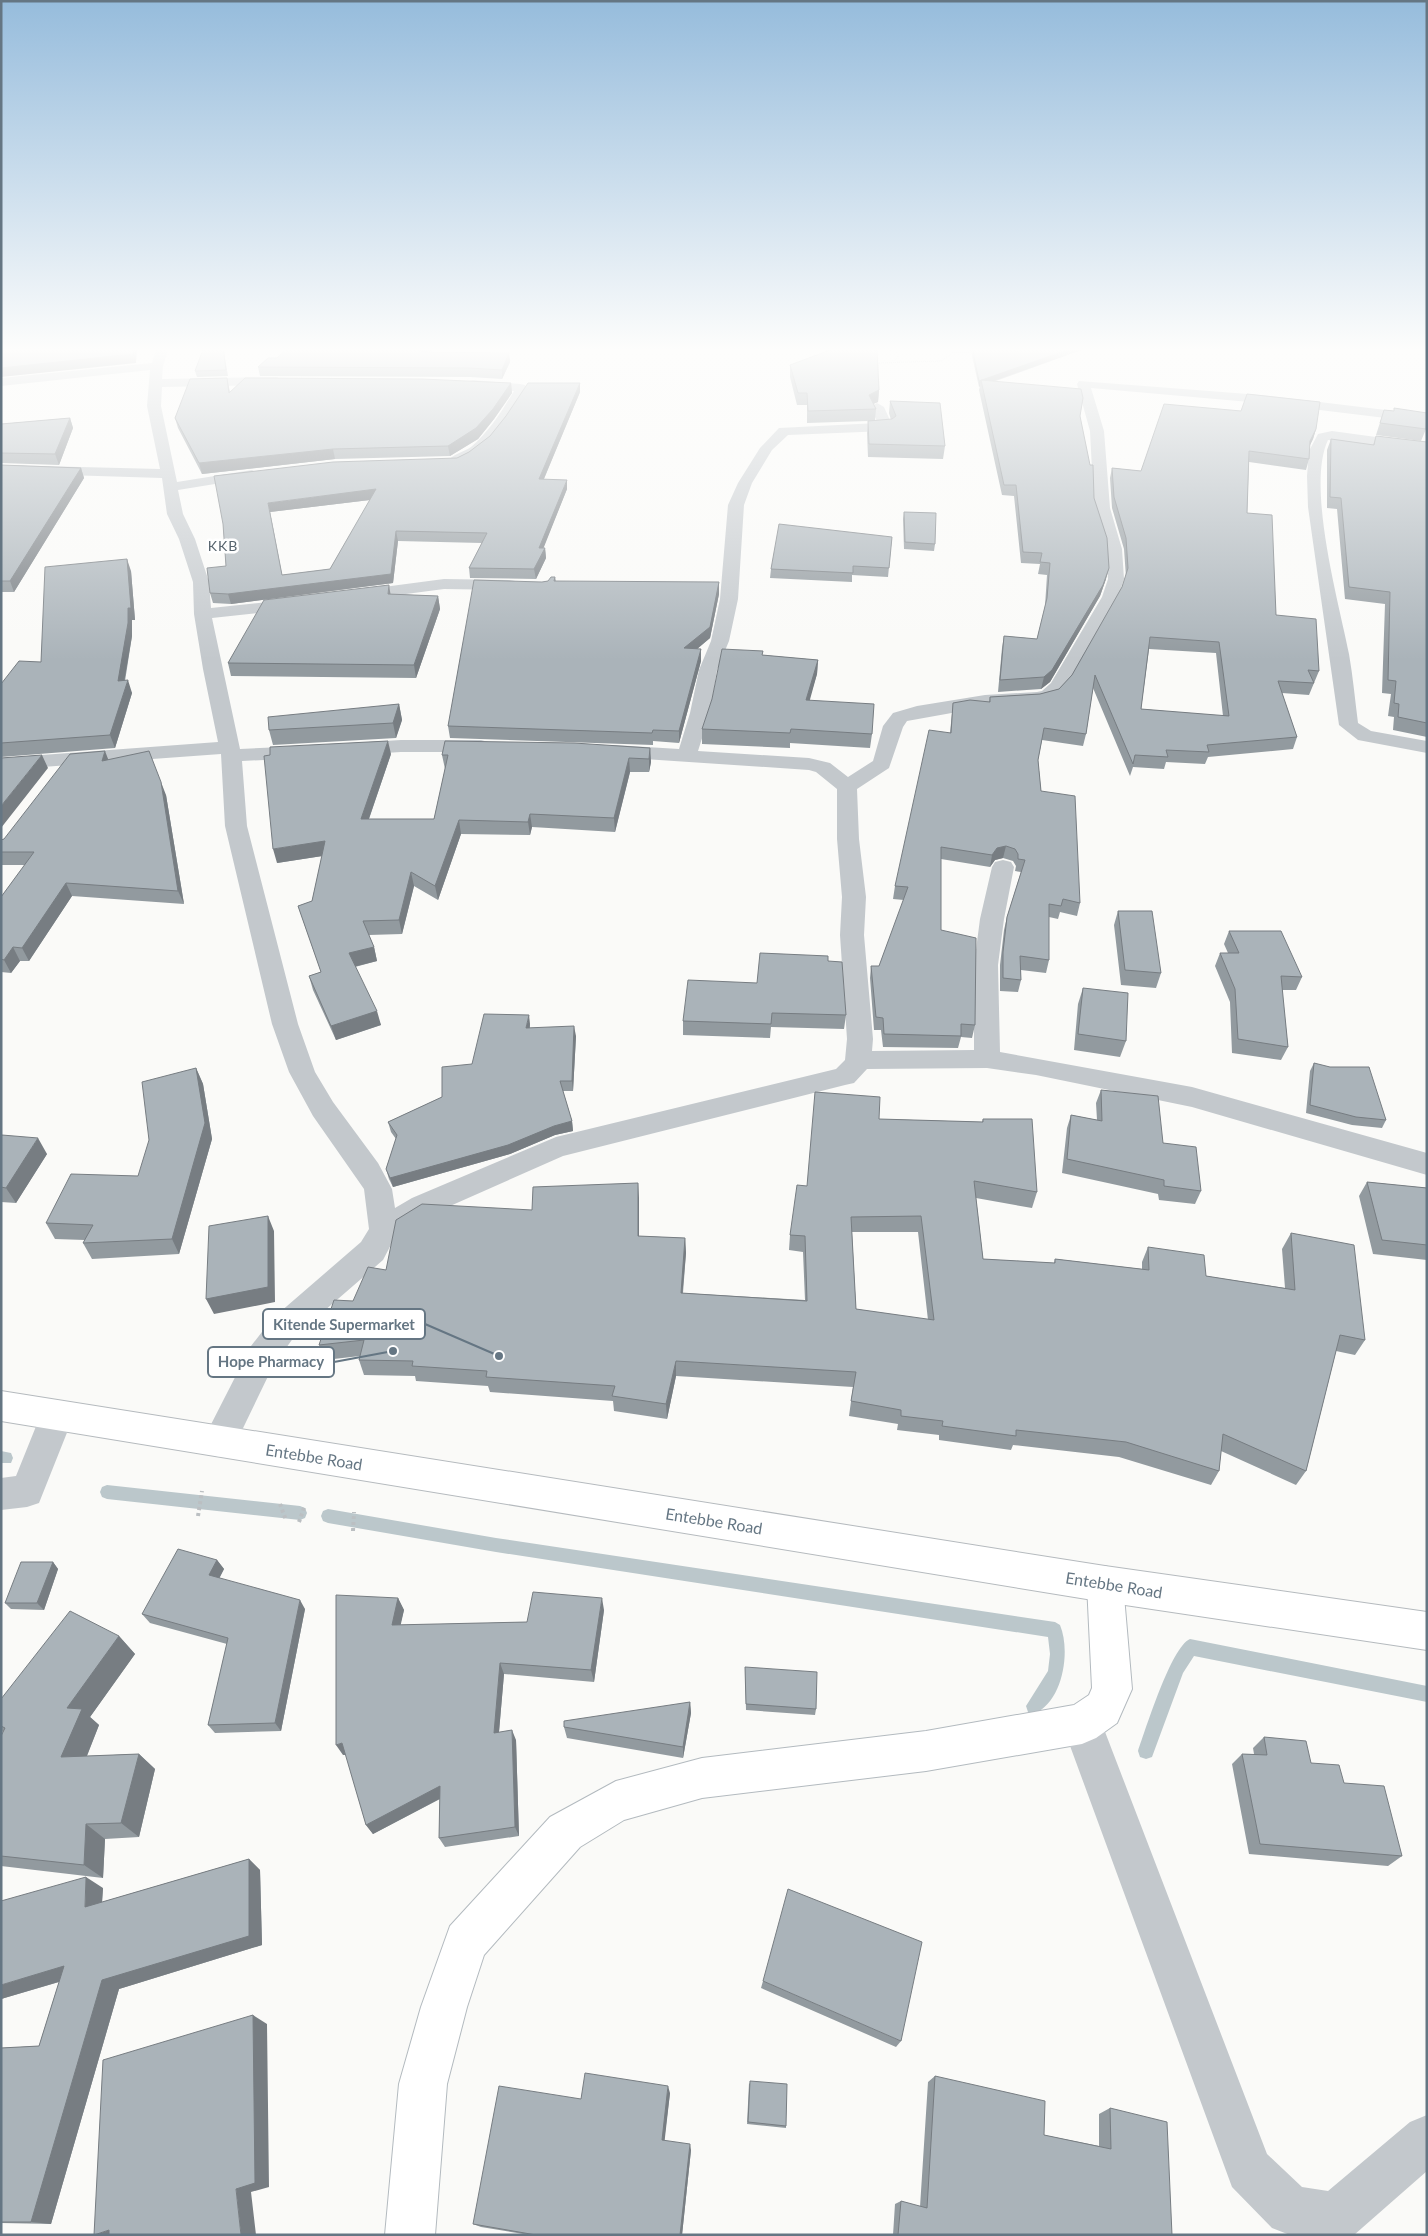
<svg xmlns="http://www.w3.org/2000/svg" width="1428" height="2236" viewBox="0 0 1428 2236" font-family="Lato,sans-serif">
  <rect width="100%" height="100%" fill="#fafaf8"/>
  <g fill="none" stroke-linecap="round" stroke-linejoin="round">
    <path fill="#bbc7cb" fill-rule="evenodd" d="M1,1451L11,1453L13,1458L11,1463H1Z
      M107,1485L300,1506L305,1508L307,1513L305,1518L300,1520L107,1499L102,1497L100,1492L102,1487Z
      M328,1509L496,1538L1055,1622L1060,1625C1071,1651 1063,1702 1034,1714L1028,1712L1026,1706L1048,1671L1050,1654L1048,1637L496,1552L328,1523L323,1521L321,1516L323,1511Z
      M1190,1639L1427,1686V1702L1194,1656L1183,1673L1152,1757L1146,1759L1140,1757L1138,1751C1146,1729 1171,1647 1190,1639Z"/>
    <g stroke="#b3babf" stroke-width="2">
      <path id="secondary" d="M1105,1566L1118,1571L1123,1584L1132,1689L1117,1723L1096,1738L1082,1744L926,1771L702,1798L624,1820L580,1847L484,1955L467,2007L447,2084L435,2235H385L399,2084L421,2007L450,1926L550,1817L616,1781L702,1758L926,1731L1074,1705L1089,1695L1092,1688L1087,1584L1092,1571Z"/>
    </g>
    <g stroke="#b5babe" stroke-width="2">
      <path id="primary" d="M1,1391L1105,1566L1427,1612V1650L1105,1602L1,1421Z"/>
    </g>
    <path stroke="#bbbfc2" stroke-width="1" stroke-dasharray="1 1" stroke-linecap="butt" d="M836,347L894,350
      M894,347L898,356L895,361
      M951,347L954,352
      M878,372V363L941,361L954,352H973"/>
    <path stroke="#bbbfc2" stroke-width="4" stroke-dasharray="3 3" stroke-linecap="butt" d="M280,1504L286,1520
      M198,1516L202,1491
      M299,1522L305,1505
      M353,1531L354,1512"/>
    <path fill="#c3c8cc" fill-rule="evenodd" d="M157,347H169L163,366L162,379L277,377L283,381L277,385L162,387L161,406L177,482L252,470L259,474L252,478L178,490L183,514L195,539L209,582L211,608L296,599L302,600L305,604L302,608L296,609L212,618L240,749L306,746L313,748L316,752L313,756L306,758L242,761L247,826L298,1024L315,1072L333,1102L378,1163L392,1189L395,1208L412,1198L556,1137L836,1069L845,1060L847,1039L840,935L842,897L837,839V789L816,772L809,770L614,757L607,755L604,751L607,747L614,745L679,749L690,713L699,670L711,641L720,599L728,505L738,483L760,448L779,428L878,423L870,407L877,403L884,407L893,427L886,431L788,435L772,450L752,483L744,505L738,599L729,641L717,670L710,713L698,751L809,758L830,763L848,777L873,761L883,726L893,713L917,706L985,695L1037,692L1042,691L1051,683L1102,597L1108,579L1106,549L1094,508L1090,431L1077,384L1079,381L1261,395L1427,415V423L1261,403L1091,388L1104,431L1110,508L1122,549L1124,579L1118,597L1068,686L1056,699L1037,704L985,707L907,721L903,727L889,768L857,789L859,839L866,897L864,935L873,1039L872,1051L974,1050V965L980,919L992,867L995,862L1003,860L1011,862L1014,867L1004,919L998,965L1000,1052L1192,1087L1427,1153V1175L1192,1107L1036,1075L987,1068L867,1069L854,1083L845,1085L563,1156L432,1214L395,1237L383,1260L294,1337L273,1366L231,1453L219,1457L207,1453L202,1442L251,1346L272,1319L361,1242L369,1229L364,1189L313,1116L289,1072L272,1024L225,826L221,754L1,770V758L218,742L203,669L194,614L193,582L179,539L167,514L162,478L1,473V465L160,469L147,406L150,370L1,386V378L152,363Z
      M473,380L520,384L525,385L527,391C510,420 490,457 455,465L448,461C453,454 464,452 471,447C489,432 502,411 514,391L469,387L467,384L469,381Z
      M1332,431L1427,444V452L1328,440C1306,486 1339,603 1349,654C1353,677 1355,700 1358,723L1371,731L1427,741V753L1358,740L1339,725L1308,507L1307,476L1309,451L1318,434Z
      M444,579L509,580L515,581L517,585L515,589L509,590L444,589L353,601L347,600L345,596L347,592L353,591Z
      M401,740H481L488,742L491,746L488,750L481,752H401L352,755L345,753L342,749L345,745L352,743Z
      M57,1400L69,1404L74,1415L39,1503L27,1507L1,1510V1478L16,1476L45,1404Z
      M1082,1704L1096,1710L1102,1724L1267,2154L1302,2187L1328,2191L1410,2122L1427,2115V2171L1354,2235H1290L1272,2228L1232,2187L1062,1724L1068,1710Z"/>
    <use href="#secondary" fill="#fff" fill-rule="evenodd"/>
    <use href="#primary" fill="#fff" fill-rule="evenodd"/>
  </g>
  <path fill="#929a9f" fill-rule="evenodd" d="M204,347H223L228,376L197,377L195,371Z
    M320,347H434L429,352L509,353L510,362L502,379L470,377L260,376L258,367L320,349Z
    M970,347H1084V349L993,382L1080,416L1094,498L1106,579L1100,596L1050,682L1041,689L998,692L1002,648L1004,636L1037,639L1045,606L1047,575L1038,574L1040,564L1021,563L1014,496L1002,495L979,390L980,386L979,387Z
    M790,365L879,390L878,402L873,404L876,409L875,420H891L889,413L890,401L945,446L943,459L868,457L867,433L868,421L807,423V405H797L790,377Z
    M227,378L230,392L511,383L512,393L494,419L478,439L450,456L335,459L202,474L178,428L175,418Z
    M580,392L544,479L567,489L543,548H545L546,558L536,579L470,578L469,568L482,543L398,541L393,583L231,604L213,603L210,593L226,566L223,524L457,458L469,452ZM370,500L330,569L282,575L270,512Z
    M1384,410L1393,411L1426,429L1421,441L1376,435Z
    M70,418L73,428L59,465L1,463V424Z
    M1316,429L1313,439L1310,445L1309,459L1306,470L1249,462L1247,513L1276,615L1319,671L1309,695L1282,693L1297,737L1293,749L1208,757L1205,764L1166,762L1164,769L1133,767L1130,776L1093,688L1086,734L1083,746L1042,740L1038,760L1041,791L1080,903L1077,916L1060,912L1058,919L1049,917V960L1046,973L1021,970V980L1018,992L1000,991V965L1004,930L1007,917L1021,872L1015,871L1016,866L1013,861L1003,858L995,860L990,867L941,859V930L975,1025L972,1038L961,1037L958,1048L883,1047L881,1030H874L870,978L871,966H879L904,900L893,899L895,886L950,733L953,703L989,702L990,697L1040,694L1059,689L1072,675L1122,587L1126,577L1124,549L1112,508L1110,478L1112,468L1141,471ZM1149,649L1216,653L1223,716L1141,709Z
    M1376,436L1427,442V737L1393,730L1394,717L1388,716L1391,694L1382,693L1385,604L1345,599L1337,509L1327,508V450L1331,439L1373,445Z
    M1,465L81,468L84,478L14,592H1Z
    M904,512L935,544L934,551L904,549L903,519Z
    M892,537L888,577L852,575V582L770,578L771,569Z
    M131,571L135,620H132V636L125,681L132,693L115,748L1,757V684L41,662Z
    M555,577L556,581L719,594L710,638L697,649H701V661L679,743L653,741V745L450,738L448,726L542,582L548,581Z
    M391,594L438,596L440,609L416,678L231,676L228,663Z
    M763,651L762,655L818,660L817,674L809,700L872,734L870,748L790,743V748L702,744V729Z
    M399,704L402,720L396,738L273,745L269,730Z
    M650,748L651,762L649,772H630L615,832L532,827L530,835L461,834L438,900L414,886L402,934L369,935L374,947L377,961L355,967L381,1025L336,1040L313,990L309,976L321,972L298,906L312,901L322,856L277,863L391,754L369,819H434L445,769L442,755Z
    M108,760L166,795L184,904L72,896L29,961H20L11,973L1,972V897L25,865H1V840L4,839Z
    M1118,911L1161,973L1156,988L1121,985L1114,925Z
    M1229,931L1302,977L1296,990H1282L1288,1047L1281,1060L1232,1053L1230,1002L1215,966L1220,953H1228L1224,944Z
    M828,961L846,1015L844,1029L771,1027L770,1038L683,1035V1021L757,983Z
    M1083,988L1126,1041L1120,1057L1074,1050L1078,1004Z
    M530,1024V1028L576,1036L573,1091H563L572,1121L573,1131L555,1135L510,1154L393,1187L389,1179L386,1169L396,1139L391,1132L388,1122L442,1097L472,1064Z
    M1314,1063L1386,1120L1382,1128L1352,1125L1306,1113L1310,1071Z
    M196,1068L203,1084L212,1139L179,1254L92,1259L83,1243L85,1240L55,1239L46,1223L138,1176Z
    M1101,1090L1163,1143L1201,1191L1195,1204L1159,1200L1158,1194L1062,1173L1067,1128L1071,1115L1097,1120L1096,1103Z
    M879,1119L982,1122L983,1119L1037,1192L1032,1208L976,1198L983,1259L1054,1263L1055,1259L1142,1269V1262L1148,1247L1206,1276L1285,1288L1282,1249L1291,1233L1365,1340L1355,1355L1336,1351L1306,1471L1296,1485L1221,1451L1219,1471L1211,1485L1119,1457L1013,1445L1011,1450L939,1440V1435L897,1430L898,1424L849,1416L853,1387L676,1376L667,1419L614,1411L613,1401L490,1392L488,1386L416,1381L415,1376L364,1375L359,1360L360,1356L325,1360L319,1345L353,1301L386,1270L532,1210L639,1198V1236L685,1238L686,1253L683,1293L805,1300L803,1252L789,1250L790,1235L807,1186ZM852,1232H918L928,1320L856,1309Z
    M1,1137L47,1154L16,1203L1,1202Z
    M1367,1182L1427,1188V1260L1373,1254L1359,1196Z
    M217,1560L224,1569L219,1578L305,1609L281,1731L215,1733L208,1725L227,1644L150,1623L142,1614Z
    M53,1562L58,1569L44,1610L11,1609L5,1603Z
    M398,1598L404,1610L400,1625L527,1622L604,1610L594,1682L504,1674L499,1732L516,1740L519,1836L445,1847L439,1838L440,1799L373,1834L366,1825L346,1755H343Z
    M119,1636L135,1654L90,1717L99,1725L87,1756L139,1754L155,1769L139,1837L105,1839L103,1878L1,1866V1736L3,1732L1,1731V1699Z
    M745,1667L816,1709L815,1715L746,1710Z
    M690,1702L691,1713L683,1758L567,1738L564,1727Z
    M1264,1737L1311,1763L1344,1783L1402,1856L1388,1866L1249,1854L1232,1764L1242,1754H1254L1253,1748Z
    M249,1859L260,1870L262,1945L119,1989L51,2224L1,2223V2048L39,2046L59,1982L1,1999L103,1888L102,1902Z
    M763,1981L901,2041L896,2047L761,1988Z
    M935,2076L1044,2135L1099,2146V2114L1110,2108L1172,2235H893L895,2204L901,2201L920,2207L928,2082Z
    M749,2083L786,2126V2128L747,2124Z
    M670,2093L664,2141L691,2150L682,2235H529L481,2227L473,2224L581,2099Z"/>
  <path fill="#777d82" d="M134,347H137L136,363L1,377V368Z
    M425,347H434L421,361L419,352Z
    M1076,347H1084V349L982,385L981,380L980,386L979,387V381Z
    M509,353L510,362L502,379V370Z
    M511,383L512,393L494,419L478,439L450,456L448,446Z
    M580,383V392L540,488L539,479Z
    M879,390L878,402L868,406L869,395Z
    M70,418L73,428L59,465L55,454Z
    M1316,429L1313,439L1307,451L1310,441Z
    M333,449L335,459L202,474L199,463Z
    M81,468L84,478L14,592L10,581Z
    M567,480V489L540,557L539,548Z
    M376,489L378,499L270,512L284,585L268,503Z
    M396,531L398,541L393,583L231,604L228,594L391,574Z
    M545,548L546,558L536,579L534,569Z
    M127,559L131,571L135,620H132V636L122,694L118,681Z
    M1109,568L1106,579L1100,596L1050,682L1041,689L1044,677Z
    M719,582V594L710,638L684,660V648Z
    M389,585L391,597L388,594Z
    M438,596L440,609L416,678L414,665Z
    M701,649V661L679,743V731Z
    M818,660L817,674L806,714V700Z
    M128,680L132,693L115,748L110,735Z
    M399,704L402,720L396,738L393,723Z
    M388,741L391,754L364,833L361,819Z
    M650,748L651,762L649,772V759Z
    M105,751L110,764L102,761Z
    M42,755L48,768L1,828V806Z
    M629,758L630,772L615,832L614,818Z
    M161,782L166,795L184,904L178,891Z
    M530,814L532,827L530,835L528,822Z
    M459,820L461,834L438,900L435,886Z
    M325,841L329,855L277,863L273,849Z
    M1006,846L1003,858L995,860L990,867L992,855L997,848Z
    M411,872L414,886L402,934L399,920Z
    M66,883L72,896L29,961L22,948Z
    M13,947L20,961L11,973L4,960Z
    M374,947L377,961L353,967L349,953Z
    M377,1011L381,1025L336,1040L331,1026Z
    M529,1015L530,1024L528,1037L526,1028Z
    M574,1026L576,1036L573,1091L572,1081Z
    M196,1068L203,1084L212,1139L179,1254L172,1239Z
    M572,1121L573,1131L555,1135L510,1154L393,1187L390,1178L554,1126Z
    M38,1138L47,1154L16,1203L6,1188Z
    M638,1183L639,1198V1251L638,1236Z
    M268,1216L274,1231L275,1302L214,1314L206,1299Z
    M685,1238L686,1253L681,1309V1293Z
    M676,1361V1376L667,1419L666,1404Z
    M217,1560L224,1569L216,1585L209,1575Z
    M53,1562L58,1569L44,1610L37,1603Z
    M398,1598L404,1610L398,1637L392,1625Z
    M602,1598L604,1610L594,1682L591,1670Z
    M300,1600L305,1609L281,1731L275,1723Z
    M119,1636L135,1654L90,1717L99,1725L80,1773L61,1757L67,1708Z
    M500,1663L504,1674L498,1743L494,1733Z
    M690,1702L691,1713L683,1758V1747Z
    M512,1730L516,1740L519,1836L515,1827Z
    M342,1743L349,1754L343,1755L336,1745Z
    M139,1754L155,1769L139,1837L121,1823Z
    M440,1786L445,1796L373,1834L366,1825Z
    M86,1824L105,1839L103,1878L84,1865Z
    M249,1859L260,1870L262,1945L119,1989L51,2224L31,2222L102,1980Z
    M86,1877L103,1888L101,1917L85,1907Z
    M64,1966L82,1975L1,1999V1985Z
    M253,2015L267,2024L269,2187L251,2192L256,2235H241L236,2189Z
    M668,2086L670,2093L664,2146L662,2140Z
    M690,2144L691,2150L682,2235H680Z
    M109,2230L120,2235H94Z"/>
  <path fill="#aab3b9" stroke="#777d82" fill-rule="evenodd" d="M1,347H134L133,354L1,368Z
    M204,347H223L226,370L195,371Z
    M320,347H425L419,352L509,353L502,370L469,368L258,367L268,358H277L288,348L320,349Z
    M972,347H1076L979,381Z
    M833,349H877L879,390L869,395L876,409L808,411L807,393H798L790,365Z
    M227,378L229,393L245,378L422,379L511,383L493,409L476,428L448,446L333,449L199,463L175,418L190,379Z
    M981,380L1081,389L1083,398L1080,416L1090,465H1093L1094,498L1107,538L1109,568L1103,585L1052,670L1044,677L1000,680L1004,636L1037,639L1047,598L1050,563L1040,562L1042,553L1023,552L1016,485H1004Z
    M528,383H580L539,479L567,480L539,548H545L534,569L469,568L487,533L396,531L391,574L228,594L210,593L207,568L226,566L223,524L214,476L333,462L457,458L469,452L490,436L506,416ZM376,489L330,569L282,575L268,503Z
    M1247,394L1320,402L1316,429L1310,441L1309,459L1249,451L1247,513L1272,515L1276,615L1316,619L1319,671L1308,670L1314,683L1278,681L1297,737L1207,745L1209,752L1166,750L1168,757L1135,755L1133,764L1095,675L1086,734L1044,728L1038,760L1041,791L1075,796L1080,903L1063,899L1061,906L1049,904V960L1020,956L1021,980L1003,978V952L1007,917L1025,860L1018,859V854L1015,849L1006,846L997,848L992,855L941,847V930L976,938L975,1025L961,1024V1036L884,1034L883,1018L876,1017L871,966H879L908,887L895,886L929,730L951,733L953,703L970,700L990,702V697L1040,694L1059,689L1072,675L1122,587L1128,568L1126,538L1114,497L1112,468L1141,471L1164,404L1241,411ZM1150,637L1219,642L1229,716L1141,709Z
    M890,401L940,403L945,446L869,444L868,421L892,419L896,416Z
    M1394,408L1427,413L1426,429L1380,423L1384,410L1394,411Z
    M70,418L55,454L1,453V424Z
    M1376,436L1427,442V723L1398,717L1399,704L1394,703L1396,681L1388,680L1390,592L1349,587L1341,498L1330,497L1331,439L1374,445Z
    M1,465L81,468L10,581H1Z
    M904,512L936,513L935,544L905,542Z
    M779,524L892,537L889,568L853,566V573L771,569Z
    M127,559L131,608H128V623L118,681L128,680L110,735L1,743V684L19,661L41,662L45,567Z
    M551,577H555L554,581L719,582L710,627L684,648L701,649L679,731L653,730L652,733L448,726L474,580L542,582L548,581Z
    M389,585L388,594L438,596L414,665L228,663L264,600Z
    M722,649L763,651L762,655L818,660L806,700L874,704L872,734L791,729L790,733L702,729L712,699Z
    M399,704L393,723L269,730L268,717Z
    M388,741L361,819H434L448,755H442L445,741L574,743L650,748L649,759L629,758L614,818L530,814L528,822L459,820L435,886L411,872L399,920L363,921L374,947L349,953L377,1011L331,1026L309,976L321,972L298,906L312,901L325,841L273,849L264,756L270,755V747Z
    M105,751L102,761L149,751L161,782L178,891L66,883L22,948L13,947L4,960L1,959V897L34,852H1V840L4,839L70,754Z
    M42,755L1,806V758Z
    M1118,911H1152L1161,973L1125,970Z
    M1229,931H1281L1302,977L1281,976L1288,1047L1238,1039L1235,989L1220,953H1239Z
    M760,953L828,956V961L842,962L846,1015L772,1013L771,1024L683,1021L688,980L757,983Z
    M1083,988L1128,993L1126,1041L1078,1034Z
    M484,1014L529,1015L526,1028L574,1026L572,1081H560L572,1121L554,1126L508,1145L390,1178L386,1169L397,1135L388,1122L442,1097V1067L472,1064Z
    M1314,1063L1330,1067H1369L1386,1120L1356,1117L1310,1105Z
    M196,1068L205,1123L172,1239L83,1243L93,1225L46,1223L71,1174L138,1176L149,1140L142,1082Z
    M1101,1090L1158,1096L1163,1143L1196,1147L1201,1191L1164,1186V1180L1067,1159L1071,1115L1102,1121Z
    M815,1092L880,1097L879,1119L983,1122V1119H1032L1037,1192L974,1181L983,1259L1055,1263V1259L1149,1270L1148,1247L1204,1255L1206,1276L1295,1290L1291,1233L1354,1245L1365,1340L1340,1335L1306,1471L1223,1434L1219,1471L1126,1442L1016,1430V1436L942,1426L943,1421L901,1416V1410L851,1401L856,1372L676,1361L666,1404L612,1396L615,1386L486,1377L487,1371L412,1366L413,1361L359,1360L364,1340L319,1345L334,1300L353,1301L368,1267L386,1270L396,1220L422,1204L532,1210L533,1187L638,1183V1236L685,1238L681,1293L807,1301L805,1236L790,1235L797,1185L807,1186ZM921,1216L934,1320L856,1309L851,1217Z
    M2,1135L38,1138L6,1188L1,1187V1137Z
    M1367,1182L1427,1188V1245L1382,1240Z
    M268,1216V1287L206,1299L209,1226Z
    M178,1549L217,1560L209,1575L300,1600L275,1723L208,1725L228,1638L142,1614Z
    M21,1562H53L37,1603H5Z
    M533,1592L602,1598L591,1670L500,1663L494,1733L512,1730L515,1827L439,1838L440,1786L366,1825L342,1743L336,1745V1595L398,1598L392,1625L527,1622Z
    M70,1611L119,1636L67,1708L82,1709L61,1757L139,1754L121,1823L86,1824L84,1865L1,1856V1736L5,1728L1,1726V1699Z
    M745,1667L817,1672L816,1709L746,1704Z
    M690,1702L683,1747L564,1727V1721Z
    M1264,1737L1306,1741L1311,1763L1339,1765L1344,1783L1384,1786L1402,1856L1260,1844L1242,1754L1267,1755Z
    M249,1859V1936L102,1980L31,2222H1V2048L39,2046L64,1966L1,1985V1901L86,1877L85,1907Z
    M788,1889L922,1942L901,2041L763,1981Z
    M253,2015L255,2183L236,2189L241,2235H109V2230L94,2235L103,2060Z
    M585,2073L668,2086L662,2140L690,2144L680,2235H536L473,2224L499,2086L581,2099Z
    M935,2076L1045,2101L1044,2135L1111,2149L1110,2108L1167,2122L1172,2235H898L901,2201L927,2208Z
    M750,2081L787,2084L786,2126L748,2122Z"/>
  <linearGradient id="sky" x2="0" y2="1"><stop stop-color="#96bcdc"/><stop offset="0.53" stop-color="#fdfdfc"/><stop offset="1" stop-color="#fdfdfc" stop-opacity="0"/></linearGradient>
  <rect width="1428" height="660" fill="url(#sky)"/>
  <g text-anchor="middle" stroke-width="5" stroke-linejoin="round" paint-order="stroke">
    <g font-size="14" letter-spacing="1" fill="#57646e" stroke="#fff">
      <text x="223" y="551">KKB</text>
    </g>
    <g font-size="16" fill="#657683" stroke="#fff">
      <text transform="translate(314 1457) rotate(9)" y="6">Entebbe Road</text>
      <text transform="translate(714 1521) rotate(9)" y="6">Entebbe Road</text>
      <text transform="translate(1114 1585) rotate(9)" y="6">Entebbe Road</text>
    </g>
  </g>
  <path fill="none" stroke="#657683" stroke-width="2" d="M499 1356L425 1324M393 1351L334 1362"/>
  <g fill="#657683" stroke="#fff" stroke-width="2">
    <circle cx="499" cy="1356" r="5"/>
    <circle cx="393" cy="1351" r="5"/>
  </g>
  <g fill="#fff" stroke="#657683" stroke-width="2">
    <rect x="263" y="1309" width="162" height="30" rx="5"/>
    <rect x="208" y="1347" width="126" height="30" rx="5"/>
  </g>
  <g font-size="15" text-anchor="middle" font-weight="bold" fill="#657683">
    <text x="344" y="1330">Kitende Supermarket</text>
    <text x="271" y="1367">Hope Pharmacy</text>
  </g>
  <rect width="1428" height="2236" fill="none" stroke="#657683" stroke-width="5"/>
</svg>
